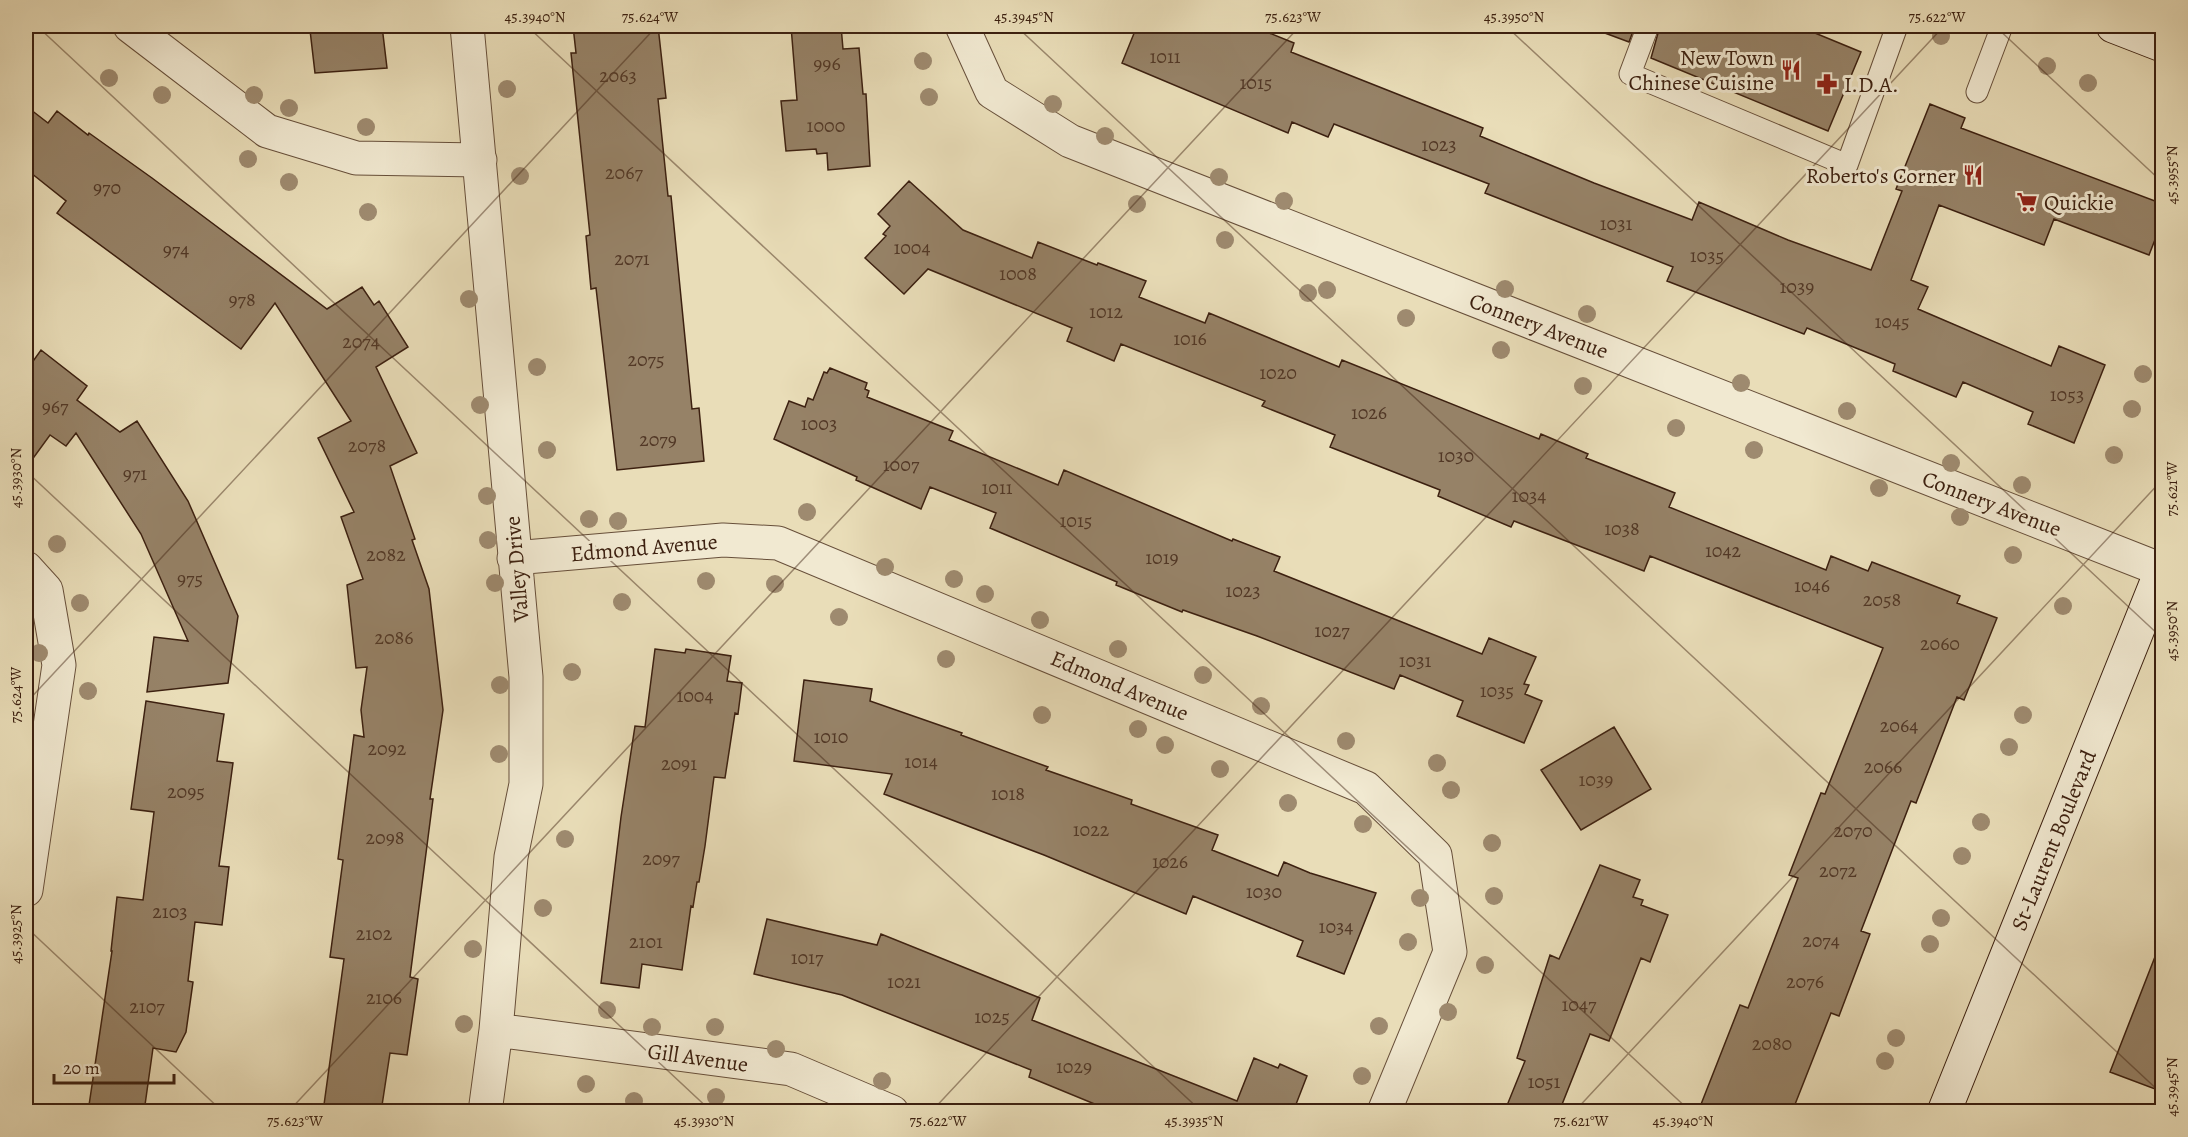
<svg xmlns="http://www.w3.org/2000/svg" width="2188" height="1137" viewBox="0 0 2188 1137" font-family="Alegreya,serif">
  <rect width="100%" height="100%" fill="#e9ddb8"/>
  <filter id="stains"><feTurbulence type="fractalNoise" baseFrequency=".00333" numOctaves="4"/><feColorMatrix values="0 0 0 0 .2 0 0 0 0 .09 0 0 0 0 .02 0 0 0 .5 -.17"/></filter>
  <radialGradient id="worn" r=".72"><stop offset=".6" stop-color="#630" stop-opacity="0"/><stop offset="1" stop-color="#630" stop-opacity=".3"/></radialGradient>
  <path fill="#968267" stroke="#3c2010" stroke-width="1.5" d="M313,26H382L387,68L315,73L310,30L313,29Z
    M573,26H658L666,98L658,99L668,196H671L692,409L699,408L704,461L617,470L596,288L591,289L586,236L590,235L571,53H576Z
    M791,26H841L843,49L859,48L863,94H866L870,166L828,170L827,153L817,154L816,149L786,151L781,101L797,100Z
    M1137,26H1252L1294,43L1291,52L1483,128L1480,136L1594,183L1692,220L1699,202L1788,240L1871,270L1902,191L1896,189L1930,104L1965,118L1961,128L2163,204V219L2149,255L2054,219L2044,245L1939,205L1911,280L1928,287L1918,309L2051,366L2059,346L2105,365L2074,443L2028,424L2033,412L1963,382L1956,397L1893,371L1895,364L1807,328L1804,334L1667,281L1673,267L1485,193L1489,184L1334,124L1328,137L1292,122L1288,133L1122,63Z
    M1595,26H1635L1629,42L1594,29Z
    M1660,26H1798L1861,52L1828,131L1651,58Z
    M26,106L48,123L57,111L88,135L89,133L152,178L327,309L362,287L374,305L379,301L408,347L376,367L417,453L390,466L415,539L412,540L429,589L443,710L430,799H433L410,977L418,979L407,1055L390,1053L381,1112H323L344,959L330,957L343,860L338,859L354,735L364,737L361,710L367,667L356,668L347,585L363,579L341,517L354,512L318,438L351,421L275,303L241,349L57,213L66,201L26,169Z
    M909,181L963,230L1032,258L1038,242L1097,265L1098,263L1146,281L1139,297L1205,323L1209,313L1339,367L1342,360L1539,439L1541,434L1588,454L1586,458L1675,493L1669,507L1826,570L1831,556L1868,571L1872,562L1960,596L1957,603L1997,618L1964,700L1957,697L1916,803L1911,801L1861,931L1870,934L1839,1016L1831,1013L1792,1112H1698L1740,1005L1748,1008L1772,946L1798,878L1789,875L1821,793L1825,794L1883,648L1650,556L1644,571L1514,521L1511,527L1438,496L1440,490L1330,447L1335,435L1262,406L1265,401L1121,344L1114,361L1067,341L1072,328L928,269L904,294L865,258L886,236L883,234L890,226L878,214Z
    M41,350L87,386L77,400L120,432L137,421L188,501L238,616L228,683L147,692L154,637L188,641L141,534L76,433L66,446L50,435L26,468V371Z
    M830,368L867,383L865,389L869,391L867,397L953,431L949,440L1058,485L1064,470L1232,541L1233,539L1280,557L1274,571L1482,654L1489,638L1536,657L1524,684L1529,685L1525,694L1542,701L1524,743L1457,716L1463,701L1400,675L1394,689L1257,636L1183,610L1182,612L1116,585L1117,582L990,528L996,513L930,487L921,509L856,480L857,477L774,439L789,401L805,407L808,398L813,400L824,372L827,373Z
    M655,649L685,653L686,649L731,656L727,681L742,683L738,714L735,713L725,778L714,777L705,846L699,882H697L693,907L691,906L682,970L642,964L639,988L601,983L621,817L635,726L645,727Z
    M804,680L872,689L870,701L962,733L961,735L1048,767L1046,770L1132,800L1131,804L1218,835L1212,850L1278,876L1284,862L1310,873L1376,893L1344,974L1297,956L1303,941L1193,896L1186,914L1044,855L884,794L892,774L794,761Z
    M146,701L224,714L217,761L233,763L219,866L229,867L222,925L195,922L188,981L193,982L186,1032L176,1052L153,1048L144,1112H88L112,951H111L117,897L143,900L154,812L131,809Z
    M1614,727L1651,789L1581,830L1541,770Z
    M1600,865L1640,880L1633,897L1643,900L1641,905L1668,915L1650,962L1641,958L1609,1041L1590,1034L1559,1112H1531L1508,1103L1525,1061L1517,1058L1550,955L1559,959Z
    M767,919L877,945L881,934L1040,998L1032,1020L1237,1101L1254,1058L1278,1068L1280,1064L1307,1076L1293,1112H1114L1029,1077L1031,1070L842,995L754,974Z
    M2160,944L2163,945V1092L2110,1072Z"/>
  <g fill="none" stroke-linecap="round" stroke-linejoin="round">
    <g stroke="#674f3a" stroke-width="23">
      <path id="lane" d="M1648,26L1630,74L1847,165L1897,26
        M1977,92L2002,26"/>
    </g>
    <g stroke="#674f3a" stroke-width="35">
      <path id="street" d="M130,26L267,131L356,158L480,160
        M467,26L526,677V784L511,857L496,1030L485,1112
        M962,26L992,92L1070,141L2162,570
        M514,558L723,540L778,543L1366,788L1435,855L1450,952L1384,1112
        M26,568L46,590L59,665L26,890
        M496,1030L791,1069L892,1112"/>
    </g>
    <g stroke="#3c2010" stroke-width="35">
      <path id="secondary" d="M2113,26L2162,45
        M1944,1112L2162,569"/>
    </g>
    <use href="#lane" stroke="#f1e9d1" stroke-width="21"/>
    <use href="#street" stroke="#f1e9d1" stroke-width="33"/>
    <use href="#secondary" stroke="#f1e9d1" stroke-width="33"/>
  </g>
  <g fill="#9e8a6f">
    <circle cx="1941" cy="36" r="9"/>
    <circle cx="923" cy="61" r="9"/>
    <circle cx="2047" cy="66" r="9"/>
    <circle cx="109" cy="78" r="9"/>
    <circle cx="2088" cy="83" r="9"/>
    <circle cx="507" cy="89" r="9"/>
    <circle cx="162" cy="95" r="9"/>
    <circle cx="254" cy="95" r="9"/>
    <circle cx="929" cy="97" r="9"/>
    <circle cx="1053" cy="104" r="9"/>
    <circle cx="289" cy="108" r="9"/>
    <circle cx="366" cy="127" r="9"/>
    <circle cx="1105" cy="136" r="9"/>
    <circle cx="248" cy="159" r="9"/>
    <circle cx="520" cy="176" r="9"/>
    <circle cx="1219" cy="177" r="9"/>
    <circle cx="289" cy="182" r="9"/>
    <circle cx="1284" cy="201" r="9"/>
    <circle cx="1137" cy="204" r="9"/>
    <circle cx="368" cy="212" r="9"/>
    <circle cx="1225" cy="240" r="9"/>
    <circle cx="1505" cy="289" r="9"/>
    <circle cx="1327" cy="290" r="9"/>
    <circle cx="1308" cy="293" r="9"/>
    <circle cx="469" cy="299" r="9"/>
    <circle cx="1587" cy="314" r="9"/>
    <circle cx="1406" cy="318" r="9"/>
    <circle cx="1501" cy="350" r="9"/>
    <circle cx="537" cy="367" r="9"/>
    <circle cx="2143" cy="374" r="9"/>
    <circle cx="1741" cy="383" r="9"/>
    <circle cx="1583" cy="386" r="9"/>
    <circle cx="480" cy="405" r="9"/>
    <circle cx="2132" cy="409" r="9"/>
    <circle cx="1847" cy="411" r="9"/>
    <circle cx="1676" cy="428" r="9"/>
    <circle cx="547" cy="450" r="9"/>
    <circle cx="1754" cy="450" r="9"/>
    <circle cx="2114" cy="455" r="9"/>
    <circle cx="1951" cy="463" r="9"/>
    <circle cx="2022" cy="485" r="9"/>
    <circle cx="1879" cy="488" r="9"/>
    <circle cx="487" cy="496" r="9"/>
    <circle cx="807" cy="512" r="9"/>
    <circle cx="1960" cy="517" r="9"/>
    <circle cx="589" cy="519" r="9"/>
    <circle cx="618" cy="521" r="9"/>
    <circle cx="488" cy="540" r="9"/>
    <circle cx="57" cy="544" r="9"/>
    <circle cx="2013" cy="555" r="9"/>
    <circle cx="885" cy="567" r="9"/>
    <circle cx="954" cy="579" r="9"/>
    <circle cx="706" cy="581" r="9"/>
    <circle cx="495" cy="583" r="9"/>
    <circle cx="775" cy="584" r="9"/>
    <circle cx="985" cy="594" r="9"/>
    <circle cx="622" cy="602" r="9"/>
    <circle cx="80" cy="603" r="9"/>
    <circle cx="2063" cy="606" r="9"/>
    <circle cx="839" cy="617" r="9"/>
    <circle cx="1040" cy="620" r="9"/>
    <circle cx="1118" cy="649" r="9"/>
    <circle cx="39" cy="653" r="9"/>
    <circle cx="946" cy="659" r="9"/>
    <circle cx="572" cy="672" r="9"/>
    <circle cx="1203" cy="675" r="9"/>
    <circle cx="500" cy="685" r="9"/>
    <circle cx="88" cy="691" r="9"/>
    <circle cx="1261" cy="706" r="9"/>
    <circle cx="1042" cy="715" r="9"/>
    <circle cx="2023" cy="715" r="9"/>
    <circle cx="1138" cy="729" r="9"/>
    <circle cx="1346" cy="741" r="9"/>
    <circle cx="1165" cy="745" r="9"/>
    <circle cx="2009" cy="747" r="9"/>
    <circle cx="499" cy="754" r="9"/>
    <circle cx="1437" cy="763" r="9"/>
    <circle cx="1220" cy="769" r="9"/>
    <circle cx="1451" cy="790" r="9"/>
    <circle cx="1288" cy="803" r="9"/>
    <circle cx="1981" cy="822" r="9"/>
    <circle cx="1363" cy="824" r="9"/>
    <circle cx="565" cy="839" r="9"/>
    <circle cx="1492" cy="843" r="9"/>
    <circle cx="1962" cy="856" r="9"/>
    <circle cx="1494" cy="896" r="9"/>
    <circle cx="1420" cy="898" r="9"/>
    <circle cx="543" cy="908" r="9"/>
    <circle cx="1941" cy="918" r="9"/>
    <circle cx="1408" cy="942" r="9"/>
    <circle cx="1930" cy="944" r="9"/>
    <circle cx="473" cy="949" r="9"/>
    <circle cx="1485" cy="965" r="9"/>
    <circle cx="607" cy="1010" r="9"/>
    <circle cx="1448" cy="1012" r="9"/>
    <circle cx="464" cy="1024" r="9"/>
    <circle cx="1379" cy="1026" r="9"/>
    <circle cx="652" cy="1027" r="9"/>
    <circle cx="715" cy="1027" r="9"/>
    <circle cx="1896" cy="1038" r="9"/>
    <circle cx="776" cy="1049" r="9"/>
    <circle cx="1885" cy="1061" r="9"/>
    <circle cx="1362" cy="1076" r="9"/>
    <circle cx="882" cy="1081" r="9"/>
    <circle cx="586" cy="1084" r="9"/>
    <circle cx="716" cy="1097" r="9"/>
    <circle cx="634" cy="1101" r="9"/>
  </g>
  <path fill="none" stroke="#3c2010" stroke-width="1.5" stroke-opacity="0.45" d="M37,26L1202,1112M527,26L1691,1112M1016,26L2162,1094M1506,26L2162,638M1995,26L2162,182M26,471L712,1112M26,703L657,26M26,927L223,1112M288,1112L1300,26M931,1112L1944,26M1574,1112L2162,480"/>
  <defs>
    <g id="restaurant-bare" transform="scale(1.62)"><path d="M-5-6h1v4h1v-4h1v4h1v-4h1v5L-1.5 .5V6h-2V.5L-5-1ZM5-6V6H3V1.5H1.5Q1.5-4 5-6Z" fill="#8f2418" stroke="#f1e9d1" stroke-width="2.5" paint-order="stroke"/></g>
    <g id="pharmacy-bare" transform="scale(1.62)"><path d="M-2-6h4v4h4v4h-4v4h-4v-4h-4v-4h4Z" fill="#8f2418" stroke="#f1e9d1" stroke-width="2.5" paint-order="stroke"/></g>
    <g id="supermarket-bare" transform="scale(1.62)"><path d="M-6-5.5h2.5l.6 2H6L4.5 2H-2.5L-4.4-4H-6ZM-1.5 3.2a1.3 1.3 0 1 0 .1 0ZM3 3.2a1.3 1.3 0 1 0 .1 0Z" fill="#8f2418" stroke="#f1e9d1" stroke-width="2.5" paint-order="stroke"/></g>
  </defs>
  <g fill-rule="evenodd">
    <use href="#restaurant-bare" x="1791" y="70"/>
    <use href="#pharmacy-bare" x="1827" y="84"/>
    <use href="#restaurant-bare" x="1973" y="175"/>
    <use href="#supermarket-bare" x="2027" y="202"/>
  </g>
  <g text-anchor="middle" stroke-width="6" stroke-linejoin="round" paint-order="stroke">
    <g font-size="20" fill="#523826">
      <text x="1165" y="63">1011</text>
      <text x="827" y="70">996</text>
      <text x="618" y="82">2063</text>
      <text x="1256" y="89">1015</text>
      <text x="826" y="132">1000</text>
      <text x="1439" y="151">1023</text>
      <text x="624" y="179">2067</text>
      <text x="107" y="194">970</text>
      <text x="1616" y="230">1031</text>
      <text x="912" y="254">1004</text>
      <text x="176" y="256">974</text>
      <text x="1707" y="262">1035</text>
      <text x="632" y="265">2071</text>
      <text x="1018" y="280">1008</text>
      <text x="1797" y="293">1039</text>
      <text x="242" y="306">978</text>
      <text x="1106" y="318">1012</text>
      <text x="1892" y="328">1045</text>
      <text x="1190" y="345">1016</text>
      <text x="361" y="348">2074</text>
      <text x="646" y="366">2075</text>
      <text x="1278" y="379">1020</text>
      <text x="2067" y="401">1053</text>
      <text x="55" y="413">967</text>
      <text x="1369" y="419">1026</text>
      <text x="819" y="430">1003</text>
      <text x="658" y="446">2079</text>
      <text x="367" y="452">2078</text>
      <text x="1456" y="462">1030</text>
      <text x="901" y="471">1007</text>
      <text x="135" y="480">971</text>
      <text x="997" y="494">1011</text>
      <text x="1529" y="502">1034</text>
      <text x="1076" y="527">1015</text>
      <text x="1622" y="535">1038</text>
      <text x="1723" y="557">1042</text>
      <text x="386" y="561">2082</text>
      <text x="1162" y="564">1019</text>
      <text x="190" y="585">975</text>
      <text x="1812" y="592">1046</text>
      <text x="1243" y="597">1023</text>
      <text x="1882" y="606">2058</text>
      <text x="1332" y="637">1027</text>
      <text x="394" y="644">2086</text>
      <text x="1940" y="650">2060</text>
      <text x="1415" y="667">1031</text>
      <text x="1497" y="697">1035</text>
      <text x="695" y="702">1004</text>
      <text x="1899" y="732">2064</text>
      <text x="831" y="743">1010</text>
      <text x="387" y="755">2092</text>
      <text x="921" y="768">1014</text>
      <text x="679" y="770">2091</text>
      <text x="1883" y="773">2066</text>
      <text x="1596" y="786">1039</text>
      <text x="186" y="798">2095</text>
      <text x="1008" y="800">1018</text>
      <text x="1091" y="836">1022</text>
      <text x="1853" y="837">2070</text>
      <text x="385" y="844">2098</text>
      <text x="661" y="865">2097</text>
      <text x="1170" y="868">1026</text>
      <text x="1838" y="877">2072</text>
      <text x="1264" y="898">1030</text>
      <text x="170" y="918">2103</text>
      <text x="1336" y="933">1034</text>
      <text x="374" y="940">2102</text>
      <text x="1821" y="947">2074</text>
      <text x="646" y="948">2101</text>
      <text x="807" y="964">1017</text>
      <text x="904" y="988">1021</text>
      <text x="1805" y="988">2076</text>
      <text x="384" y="1004">2106</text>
      <text x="1579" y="1011">1047</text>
      <text x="147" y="1013">2107</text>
      <text x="992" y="1023">1025</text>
      <text x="1772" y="1050">2080</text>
      <text x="1074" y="1073">1029</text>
      <text x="1544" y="1088">1051</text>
    </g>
    <g font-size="22" fill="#3c2010" stroke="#f1e9d1" text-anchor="end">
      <text x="1774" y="65">New Town<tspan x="1774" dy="25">Chinese Cuisine</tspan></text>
      <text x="1844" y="92" text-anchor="start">I.D.A.</text>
      <text x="1956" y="183">Roberto's Corner</text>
      <text x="2044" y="210" text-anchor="start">Quickie</text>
    </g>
    <g font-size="22" fill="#3c2010" stroke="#f1e9d1">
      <text transform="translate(1539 325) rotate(21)" y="8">Connery Avenue</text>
      <text transform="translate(1992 503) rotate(21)" y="8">Connery Avenue</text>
      <text transform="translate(644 547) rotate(-5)" y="8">Edmond Avenue</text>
      <text transform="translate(516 569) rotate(-95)" y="8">Valley Drive</text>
      <text transform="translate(1120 685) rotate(23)" y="8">Edmond Avenue</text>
      <text transform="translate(2053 840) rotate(-68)" y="8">St-Laurent Boulevard</text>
      <text transform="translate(698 1057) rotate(8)" y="8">Gill Avenue</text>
    </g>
  </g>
  <rect width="2188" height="1137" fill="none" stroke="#e9ddb8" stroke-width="66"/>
  <path d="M54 1074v9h120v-9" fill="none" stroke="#3c2010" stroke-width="3"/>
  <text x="63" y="1074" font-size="18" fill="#3c2010" stroke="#f1e9d1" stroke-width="4.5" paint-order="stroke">20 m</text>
  <rect x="33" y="33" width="2122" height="1071" fill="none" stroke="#3c2010" stroke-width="2"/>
  <g font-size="15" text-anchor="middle" fill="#3c2010">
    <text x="535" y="22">45.3940°N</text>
    <text x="650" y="22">75.624°W</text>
    <text x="1024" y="22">45.3945°N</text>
    <text x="1293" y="22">75.623°W</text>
    <text x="1514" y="22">45.3950°N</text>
    <text x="1937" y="22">75.622°W</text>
    <text transform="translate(2172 175) rotate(-90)" y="5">45.3955°N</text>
    <text transform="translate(16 478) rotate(-90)" y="5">45.3930°N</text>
    <text transform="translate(2172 489) rotate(-90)" y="5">75.621°W</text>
    <text transform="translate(2172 631) rotate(-90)" y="5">45.3950°N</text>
    <text transform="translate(16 695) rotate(-90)" y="5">75.624°W</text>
    <text transform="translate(16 934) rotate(-90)" y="5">45.3925°N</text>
    <text transform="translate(2172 1087) rotate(-90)" y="5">45.3945°N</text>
    <text x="295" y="1126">75.623°W</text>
    <text x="704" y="1126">45.3930°N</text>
    <text x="938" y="1126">75.622°W</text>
    <text x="1194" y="1126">45.3935°N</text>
    <text x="1581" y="1126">75.621°W</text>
    <text x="1683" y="1126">45.3940°N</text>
  </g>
  <rect width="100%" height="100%" filter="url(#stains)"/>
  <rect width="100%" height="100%" fill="url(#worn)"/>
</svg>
